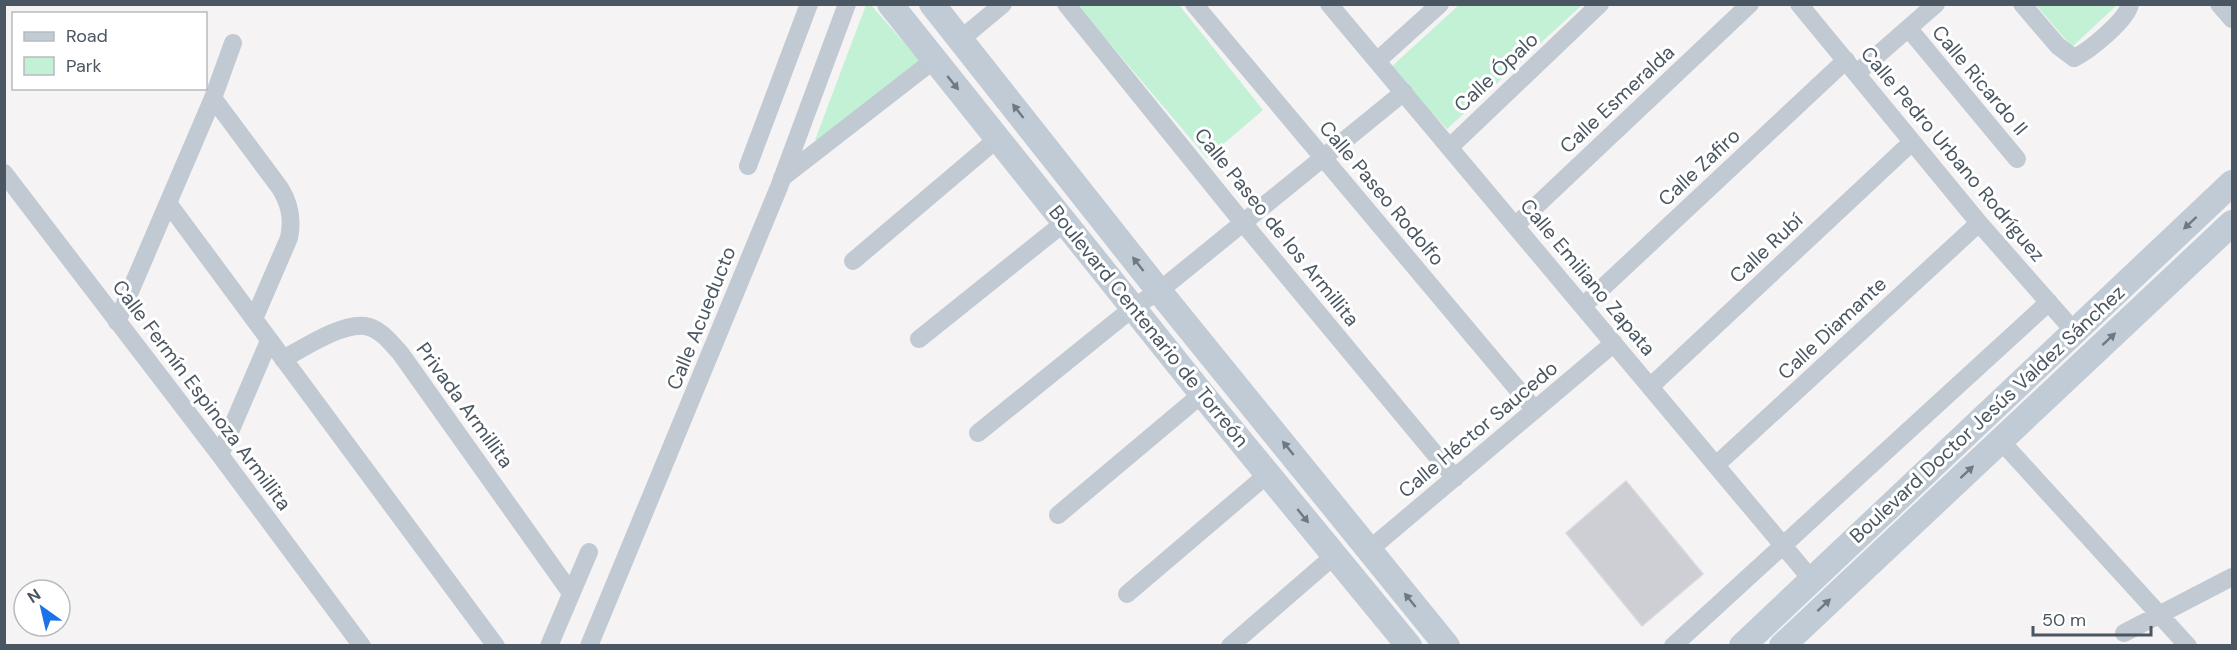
<svg xmlns="http://www.w3.org/2000/svg" width="2237" height="650" viewBox="0 0 2237 650" font-family="'DM Sans',sans-serif">
  <rect width="100%" height="100%" fill="#f5f3f3"/>
  <path fill="#c3f1d5" d="M2118,4L2072,47L2036,5Z
    M866,5H871L921,62L823,141L815,140Z
    M1077,5H1179L1263,110L1207,158Z
    M1459,5H1582L1447,129L1390,68Z"/>
  <path fill="#cdcfd5" stroke="#d7d9de" stroke-width="1.5" d="M1626,481L1703,574L1642,626L1566,533Z"/>
  <g fill="none" stroke-linecap="round" stroke-linejoin="round">
    <path stroke="#c1cad2" stroke-width="18" d="M1066,4L1244,224L1455,478
      M1194,4L1535,410
      M1329,4L1812,580
      M1799,4L1979,223L2074,331
      M2022,4L2058,46L2074,58C2089,51 2127,20 2130,4
      M2219,4L2232,19
      M1909,29L2017,159
      M961,39L1003,4
      M1377,61L1440,4
      M1857,73L1936,4
      M213,98L280,188C290,204 293,219 289,238L254,319
      M1450,147L1600,4
      M748,166L809,4
      M4,173L220,455L362,646
      M782,178L934,60
      M168,203L496,646
      M1516,225L1750,4
      M853,261L997,139
      M1583,306L1846,60
      M117,322L213,98L233,43
      M919,339L1065,222
      M283,359C304,348 341,323 365,326C380,328 391,343 401,354L571,593
      M1651,386L1912,142
      M978,433L1134,307L1159,291L1404,92
      M2000,440L2188,646
      M220,455L269,341
      M1716,465L1979,223
      M1058,515L1202,394
      M1370,549L1614,343
      M1127,594L1269,473
      M2124,633L2232,577
      M549,646L589,552
      M589,646L779,187L847,4
      M1230,646L1335,555
      M1673,646L2049,302"/>
    <path stroke="#c1cbd6" stroke-width="26" d="M890,4L1202,394L1409,646
      M932,4L1159,291L1447,646
      M1742,646L2232,183
      M1782,646L2232,223"/>
  </g>
  <defs><path id="oneway-solid" d="M-6-.8H1V-3.2L6.5 0L1 3.2V.8H-6Z" transform="scale(1.5)"/></defs>
  <g fill="#6e7984">
    <use href="#oneway-solid" transform="translate(953 83) rotate(51)"/>
    <use href="#oneway-solid" transform="translate(1018 111) rotate(-128)"/>
    <use href="#oneway-solid" transform="translate(2190 223) rotate(137)"/>
    <use href="#oneway-solid" transform="translate(1138 264) rotate(-128)"/>
    <use href="#oneway-solid" transform="translate(2109 339) rotate(-43)"/>
    <use href="#oneway-solid" transform="translate(1288 448) rotate(-129)"/>
    <use href="#oneway-solid" transform="translate(1967 472) rotate(-43)"/>
    <use href="#oneway-solid" transform="translate(1303 516) rotate(51)"/>
    <use href="#oneway-solid" transform="translate(1410 600) rotate(-129)"/>
    <use href="#oneway-solid" transform="translate(1824 605) rotate(-43)"/>
  </g>
  <g text-anchor="middle" stroke-width="6" stroke-linejoin="round" paint-order="stroke">
    <g font-size="20" fill="#4a5661" stroke="#fff">
      <text transform="translate(1496 72) rotate(-43)" y="7">Calle Ópalo</text>
      <text transform="translate(1980 80) rotate(50)" y="7">Calle Ricardo II</text>
      <text transform="translate(1617 99) rotate(-43)" y="7">Calle Esmeralda</text>
      <text transform="translate(1953 154) rotate(50)" y="7">Calle Pedro Urbano Rodríguez</text>
      <text transform="translate(1699 167) rotate(-43)" y="7">Calle Zafiro</text>
      <text transform="translate(1382 193) rotate(50)" y="7">Calle Paseo Rodolfo</text>
      <text transform="translate(1277 227) rotate(51)" y="7">Calle Paseo de los Armillita</text>
      <text transform="translate(1766 248) rotate(-43)" y="7">Calle Rubí</text>
      <text transform="translate(1588 277) rotate(50)" y="7">Calle Emiliano Zapata</text>
      <text transform="translate(701 318) rotate(-68)" y="7">Calle Acueducto</text>
      <text transform="translate(1149 326) rotate(51)" y="7">Boulevard Centenario de Torreón</text>
      <text transform="translate(1832 328) rotate(-43)" y="7">Calle Diamante</text>
      <text transform="translate(202 395) rotate(53)" y="7">Calle Fermín Espinoza Armillita</text>
      <text transform="translate(465 405) rotate(54)" y="7">Privada Armillita</text>
      <text transform="translate(1987 414) rotate(-43)" y="7">Boulevard Doctor Jesús Valdez Sánchez</text>
      <text transform="translate(1478 429) rotate(-40)" y="7">Calle Héctor Saucedo</text>
    </g>
  </g>
  <rect width="2237" height="650" fill="none" stroke="#4a5661" stroke-width="12"/>
  <rect x="12" y="12" width="195" height="78" fill="#ffffff" stroke="#b7bbc0" stroke-width="1.5"/>
  <rect x="24" y="32" width="30" height="9" fill="#c1cbd6" stroke="#b7bbc0" stroke-width="1.5"/>
  <text x="66" y="42" font-size="18" fill="#4a5661">Road</text>
  <rect x="24" y="57" width="30" height="18" fill="#c3f1d5" stroke="#b7bbc0" stroke-width="1.5"/>
  <text x="66" y="72" font-size="18" fill="#4a5661">Park</text>
  <g transform="translate(42 608) rotate(326)"><circle r="28" fill="#ffffff" stroke="#b7bbc0" stroke-width="1.5"/>
  <path d="M0-4.5L10 22L0 15L-10 22Z" fill="#1a73e8"/>
  <text y="-9" font-size="16" font-weight="bold" text-anchor="middle" fill="#4a5661">N</text>
  </g>
  <path d="M2033 626v9h118v-9" fill="none" stroke="#4a5661" stroke-width="3"/>
  <text x="2042" y="626" font-size="18" fill="#4a5661" stroke="#ffffff" stroke-width="4.5" paint-order="stroke">50 m</text>
</svg>
